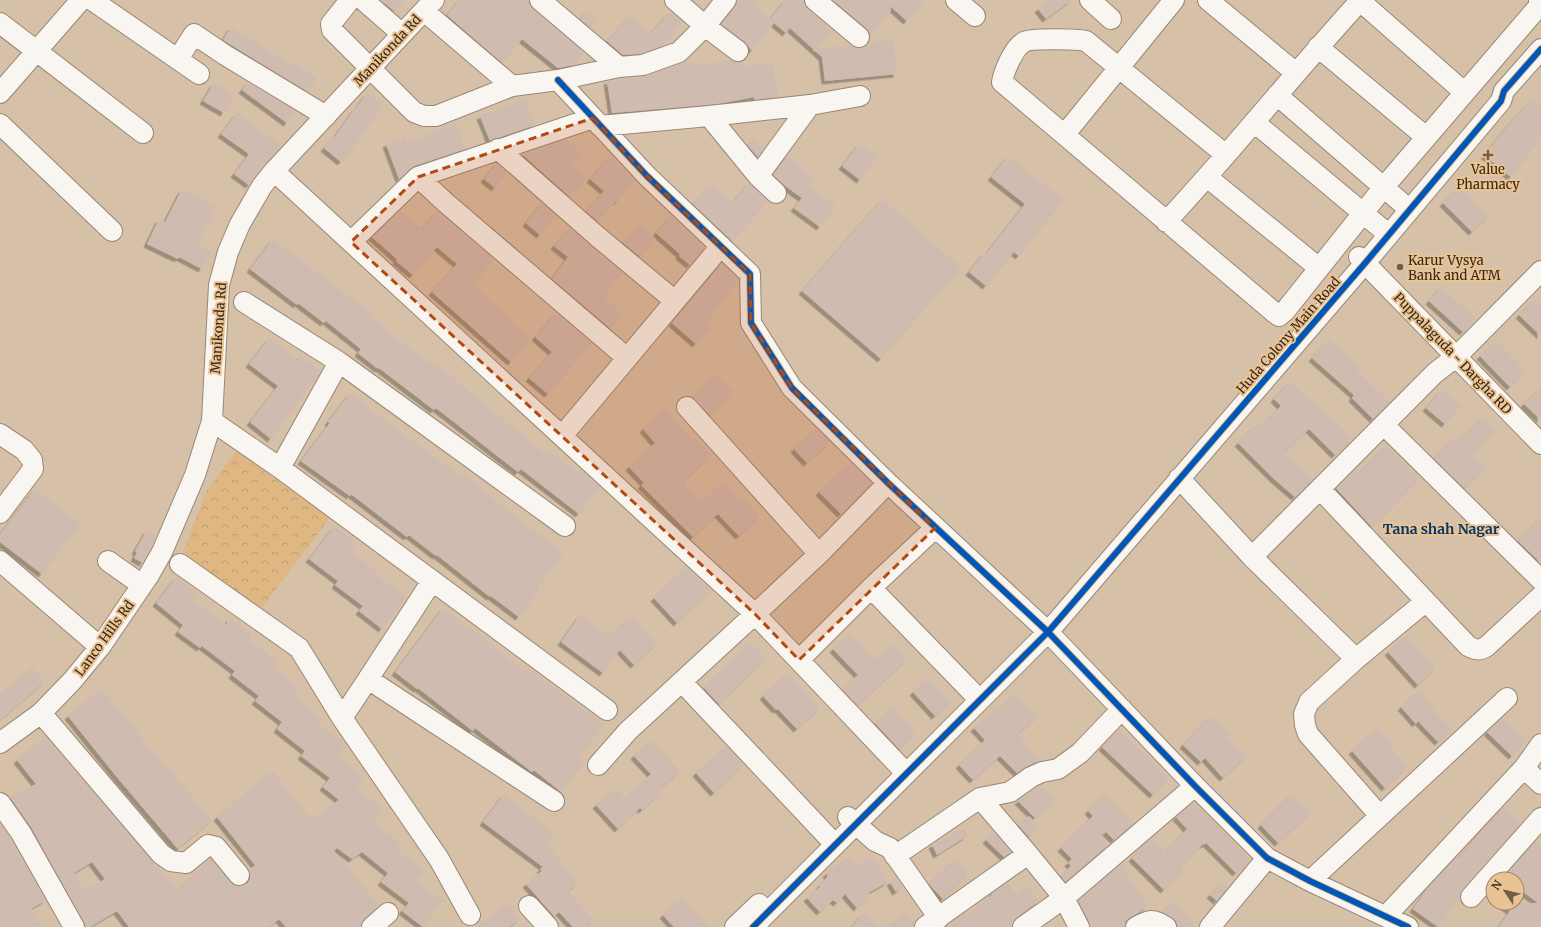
<svg xmlns="http://www.w3.org/2000/svg" width="1541" height="927" viewBox="0 0 1541 927" font-family="Merriweather,serif">
  <defs>
    <pattern id="park-crowns" width="20" height="18" patternUnits="userSpaceOnUse"><rect width="20" height="18" fill="#dfb783"/><path d="M2 6a3 3 0 1 1 6 0M12 15a3 3 0 1 1 6 0" fill="none" stroke="#c09d70"/></pattern>
    <filter id="shadow"><feDropShadow dx="-3.5" dy="3.5" stdDeviation="0" flood-color="#0004"/></filter>
  </defs>
  <rect width="100%" height="100%" fill="#d6c1a8"/>
  <path fill="url(#park-crowns)" d="M236,451L330,518L260,610L183,552L207,490Z"/>
  <path fill="#d0bbb1" fill-rule="evenodd" filter="url(#shadow)" d="M381,0H404L394,11Z
    M459,0H529V4L533,9L584,52L573,65L558,68L522,39L502,63L447,15Z
    M739,0H757L753,5L770,19L785,0H804V4L808,9L832,30L816,48L850,45L857,48H863L869,42L894,40L897,74L825,81L822,57L790,28L786,33L774,23L752,51L745,42L721,24Z
    M833,0H925L907,21L890,6L891,11L870,35L866,28Z
    M1049,0H1072L1046,19L1038,9Z
    M588,10L597,19L589,27L580,19Z
    M670,11L683,22L662,46L641,54L623,55L607,41L630,16L650,34Z
    M231,27L255,41L292,67L295,63L317,78L308,92L223,40Z
    M746,59L739,67L773,62L778,97L754,100V97L718,104L612,113L607,81L647,76L684,62L693,61L694,65L731,60L737,62H742Z
    M248,82L296,111L287,123L242,90Z
    M214,83L234,95L224,113L203,101Z
    M367,93L383,105L354,147L341,162L324,148L336,135L355,108H356Z
    M1533,98L1541,105V139L1511,177L1484,155L1511,122Z
    M525,99L535,125L490,141L480,116Z
    M237,113L281,145L249,185L234,174L249,154L221,134Z
    M455,123L466,149L414,166L399,179L386,144L405,137L407,143Z
    M565,139L582,153L572,165L587,177L570,197L522,154L543,147L544,149L548,145Z
    M754,139L764,148L758,157L748,146Z
    M859,144L877,157L860,180L842,166Z
    M788,155L796,162L795,163L813,177L808,184L836,206L820,227L794,208L802,198L784,185L773,175Z
    M1008,156L1064,200L1019,256L1014,252L986,286L969,272L984,253L986,254L1025,204L991,177Z
    M609,157L635,180L617,202L616,201L597,221L586,211L604,191L590,179Z
    M497,163L508,173L495,188L484,179Z
    M713,183L733,202L749,183L768,201L732,241L693,204Z
    M1459,187L1489,216L1472,232L1443,203Z
    M182,189L217,207L198,244L212,251L202,269L179,257L178,259L147,244L159,219L165,222Z
    M882,199L961,267L881,359L802,291Z
    M542,203L556,215L540,235L526,223Z
    M400,210L422,229L437,211L494,259L473,285L510,318L508,319L531,339L511,362L432,292L457,264L437,247L413,275L396,261L397,259L372,237Z
    M672,215L705,247L690,265L679,256L680,254L656,233Z
    M641,225L656,239L639,256L623,243Z
    M570,228L623,273L604,297L623,314L610,328L552,279L568,257L554,246Z
    M273,239L373,314L371,317L408,347L435,366L437,364L458,380L456,381L545,453L548,450L578,473L581,470L584,472L600,487L579,514L521,469L518,472L436,408L434,410L379,368L378,369L358,353L361,349L326,321L324,323L298,303L297,305L250,269Z
    M722,263L739,279L707,322L711,326L696,344L672,323Z
    M1441,287L1476,318L1463,332L1429,301Z
    M1535,299L1541,304V336L1519,315Z
    M556,313L592,343L548,394L529,378L552,352L535,337Z
    M269,338L297,360L300,355L321,371L271,439L250,422L278,386L249,364Z
    M1329,340L1359,367L1357,370L1390,402L1373,419L1352,398L1354,395L1312,358Z
    M1497,341L1526,371L1510,387L1480,356Z
    M716,374L733,392L710,415L693,398Z
    M1290,381L1327,416L1329,414L1352,438L1335,455L1309,429L1285,452L1284,454L1313,479L1295,497L1274,479L1238,443L1257,424L1260,427L1281,406L1274,399Z
    M1541,387V420L1524,404Z
    M1442,389L1461,406L1445,424L1426,408Z
    M350,393L433,456V455L461,476L464,474L511,513L564,553L537,588L539,590L519,617L491,596L490,597L437,555L436,556L409,535L407,537L351,494L350,496L301,461L330,423L328,422Z
    M664,409L693,440L696,438L712,455L683,481L702,502L725,481L742,500L744,498L760,517L739,536L718,514L693,537L641,485L644,483L629,467L655,443L643,429Z
    M1483,417L1496,430L1473,454L1486,467L1465,489L1434,459L1456,436L1460,440Z
    M816,428L830,442L807,463L794,449Z
    M1386,445L1419,479L1372,527L1336,488L1355,470L1358,474Z
    M850,462L872,483L841,514L819,492Z
    M35,489L81,524L42,574L0,542V534Z
    M1541,517V563L1518,541Z
    M335,526L357,544L351,551L379,573L377,575L406,597L382,629L359,611L363,606L335,585L338,581L309,559Z
    M147,530L156,536L143,563L134,558L137,552L135,551Z
    M687,567L711,590L677,623L654,598Z
    M176,577L197,593L192,599L226,625L230,618L252,635L249,639L277,661L272,667L299,687L292,695L322,718L318,723L346,744L336,756L364,778L357,788L384,809L374,822L401,843L396,849L424,870L416,880L443,901L423,927L402,911L409,903L381,882L388,873L362,852L352,859L337,848L334,851L379,905L364,919L361,927H286L279,919L269,927H129L117,911L90,927H86L31,827L10,797L36,784L17,760L46,737L152,861L157,866L177,890L211,859L230,882L235,886H240L247,884L250,879L249,870L255,865L217,817L273,771L311,819L339,800L323,787L330,778L301,756L305,751L277,729L282,722L255,701L259,696L232,675L235,671L202,646L200,648L178,632L183,625L156,603ZM92,862L105,879L85,891L74,873Z
    M443,608L470,629L471,628L526,672L529,668L585,711L586,710L604,725L579,757L585,762L561,792L534,770L532,772L475,728L473,731L418,688L417,689L395,672Z
    M580,615L609,636L631,616L657,644L634,665L620,650L603,673L561,642Z
    M850,633L875,660L893,644L907,660L857,705L842,689L858,675L833,649Z
    M1407,635L1436,668L1418,685L1388,652Z
    M751,642L766,659L719,704L704,688Z
    M32,667L45,682L0,720V694Z
    M788,673L820,708L797,729L778,709L776,710L763,696Z
    M928,678L951,702L935,716L913,692Z
    M102,689L161,762L162,761L212,820L178,849L116,776L68,716Z
    M1419,690L1434,707L1432,709L1452,729L1438,742L1418,721L1416,724L1401,707Z
    M1015,694L1037,717L1018,734L1027,744L1026,745L1040,760L1026,767L1017,773L1000,756L973,780L959,765L985,740L974,728L995,709L997,711Z
    M893,707L916,733L899,749L875,723Z
    M1210,716L1229,734L1227,736L1246,757L1223,778L1205,758L1201,762L1183,745Z
    M1502,718L1526,741L1512,756L1487,732Z
    M1377,727L1393,743L1390,747L1408,766L1385,788L1352,751Z
    M1119,729L1169,778L1153,795L1102,747Z
    M651,740L680,771L659,789L662,792L642,810L640,808L618,829L596,805L616,788L625,798L651,774L634,756Z
    M726,746L744,765L714,793L696,773Z
    M1041,785L1054,799L1035,818L1018,801Z
    M504,794L554,834L547,844L578,883L568,891L594,920L586,927H573L559,912L554,916L526,884L542,871L540,869L543,867L483,822Z
    M1105,794L1134,823L1114,840L1106,832L1101,836L1107,846L1065,882L1061,876L1071,866L1068,863L1072,859L1061,848L1093,816L1088,811Z
    M1292,794L1310,813L1278,843L1261,825Z
    M1194,802L1250,859L1236,873L1206,843L1204,845L1203,844L1180,867L1183,870L1164,890L1132,858L1151,838L1165,852L1187,829L1176,817Z
    M1504,807L1521,823L1462,889L1460,897L1450,907L1452,909L1438,927L1413,909L1427,889L1457,856L1459,858L1481,831Z
    M1029,816L1039,826L1029,837L1019,826Z
    M2,826L11,839L46,900L31,909L41,927H0V827Z
    M963,828L967,836L937,855L932,845Z
    M994,832L1011,852L1004,857L986,840Z
    M1535,842L1541,846V927H1498L1510,911L1500,903H1538L1517,887V879H1502Z
    M849,856L859,866L870,856L877,863L888,882L868,893L870,895L857,908L845,894L837,903L833,900L820,912L807,898L820,887L819,886L828,876L826,874L836,865L838,867Z
    M955,859L969,873L943,899L929,884Z
    M1120,865L1148,906L1125,921V927H1090L1089,922L1078,901Z
    M897,878L903,887L896,892L890,882Z
    M1223,882L1228,887L1217,901L1210,895Z
    M1007,883L1017,894L1026,886L1039,900L1016,918L1013,922L1012,927H946L964,913L968,917L993,894L992,893Z
    M682,898L709,927H674L663,915Z
    M1173,901L1196,927H1177L1176,921L1172,918L1162,912Z
    M507,903L520,919L509,927H476Z
    M906,912L914,923V927H887Z
    M863,913L879,927H852Z"/>
  <g fill="none" stroke-linecap="round" stroke-linejoin="round">
    <g stroke="#978774" stroke-width="22">
      <path id="minor" d="M92,0L199,74
        M350,0L331,24L332,30L414,112L424,116H436L512,86L558,80L619,67L643,65L679,52L705,26L726,0
        M363,0L401,33
        M540,0L619,67
        M675,0L705,26L738,51
        M815,0L859,37
        M956,0L975,16
        M1090,0L1111,19
        M1208,0L1296,73
        M1359,0L1464,92
        M424,11L512,86
        M0,23L143,133
        M1318,47L1426,137
        M178,59L194,34L225,55L326,116
        M558,80L647,176L750,274L751,323L792,388L888,483L1048,632L1195,786L1267,858L1310,881L1408,927
        M0,93L81,0
        M1277,95L1403,204
        M709,116L810,105L860,96
        M1254,122L1382,229
        M0,124L112,231
        M600,126L709,116L758,176L776,193
        M1065,134L1174,0
        M498,149L598,237L675,301
        M1226,155L1086,41C1077,39 1031,38 1024,42C1014,47 1004,71 1002,82L1275,313L1279,316L1285,311L1383,188L1539,6V0
        M274,171L755,614L819,554L888,483
        M758,176L810,105
        M418,177L446,203L627,358
        M1207,177L1319,268
        M1166,222C1233,150 1294,73 1360,1
        M351,242L418,177L593,118
        M1359,257L1541,444
        M244,302L339,362L565,526
        M687,407L819,554
        M212,421L280,468L607,710
        M1384,425L1541,580
        M0,434L24,450L32,460L33,469L0,513
        M562,436L721,246
        M280,468L339,362
        M1179,478L1252,557L1356,659
        M1320,489L1468,646C1476,650 1480,651 1487,646L1541,596
        M1252,557L1435,373L1457,356L1541,271
        M0,561L100,647
        M108,561L142,585
        M180,564L299,648L342,718
        M432,581L368,679L554,801
        M871,588L972,692
        M799,660L871,588L935,528
        M368,679L342,718L439,859L470,915
        M682,682L828,837
        M41,713L161,854L171,861L186,863L208,845L216,847L239,875
        M0,743L41,713L72,681L100,647L149,575L162,552L195,475L212,421L219,285L228,252L240,224L262,186L274,171L434,0
        M598,765L628,731L755,614L906,773
        M1524,768L1541,784
        M980,798L1028,854
        M0,803L21,833L74,927
        M1380,816L1308,734L1305,725L1304,714L1309,702L1356,659L1425,602
        M848,817L875,841L890,848L939,918
        M895,856L980,798L1010,792L1031,777L1042,772L1058,769L1080,753L1122,709
        M1310,881L1507,698
        M1471,897L1541,818
        M529,906L548,927
        M1386,916L1524,768L1541,744
        M372,927L388,913
        M735,927L759,904
        M753,927L1048,632L1366,262L1501,101L1504,91L1541,49
        M925,927L1028,854L1064,898L1079,927
        M1023,927L1064,898L1195,786
        M1136,927C1149,920 1153,918 1166,927
        M1210,927L1267,858"/>
    </g>
    <use href="#minor" stroke="#f9f6f2" stroke-width="20"/>
    <g stroke="#eac394" stroke-width="8">
      <path id="cycleway" d="M558,80L647,176L750,274L751,323L792,388L888,483L1048,632L1195,786L1267,858L1310,881L1408,927
        M753,927L1048,632L1366,262L1501,101L1504,91L1541,49"/>
    </g>
    <use href="#cycleway" stroke="#0057b8" stroke-width="6"/>
  </g>
  <path fill="#b34a0f" fill-opacity="0.2" stroke="#b34a0f" stroke-width="3" stroke-dasharray="8 5" stroke-linejoin="round" d="M593,118L647,176L750,274L751,323L792,388L935,528L799,660L755,614L351,242L418,177Z"/>
  <g fill="#6f5e48" stroke="#eac394" stroke-width="1.5">
    <path d="M1486 149h4v4h4v4h-4v4h-4v-4h-4v-4h4z"/>
    <circle cx="1400" cy="267" r="4"/>
  </g>
  <g text-anchor="middle" stroke-width="4" stroke-linejoin="round" paint-order="stroke">
    <g font-size="13" fill="#372815" stroke="#eac394">
      <text transform="translate(387 50) rotate(-47)" y="5">Manikonda Rd</text>
      <text transform="translate(218 328) rotate(-86)" y="5">Manikonda Rd</text>
      <text transform="translate(1288 335) rotate(-49)" y="5">Huda Colony Main Road</text>
      <text transform="translate(1453 353) rotate(46)" y="5">Puppalaguda - Dargha RD</text>
      <text transform="translate(104 638) rotate(-54)" y="5">Lanco Hills Rd</text>
    </g>
    <g font-size="13" fill="#372815" stroke="#eac394">
      <text x="1488" y="174">Value<tspan x="1488" dy="15">Pharmacy</tspan></text>
      <text x="1408" y="265" text-anchor="start">Karur Vysya<tspan x="1408" dy="15">Bank and ATM</tspan></text>
    </g>
    <g font-size="14" font-weight="bold" fill="#023869" stroke="#eac394">
      <text x="1441" y="534">Tana shah Nagar</text>
    </g>
  </g>
  <g transform="translate(1505 891) rotate(305)"><circle r="19" fill="#eac394" stroke="#a28561"/>
  <path d="M0-3L7 15L0 10L-7 15Z" fill="#6f5e48"/>
  <text y="-6" font-size="11" font-weight="bold" text-anchor="middle" fill="#372815">N</text>
  </g>
</svg>
